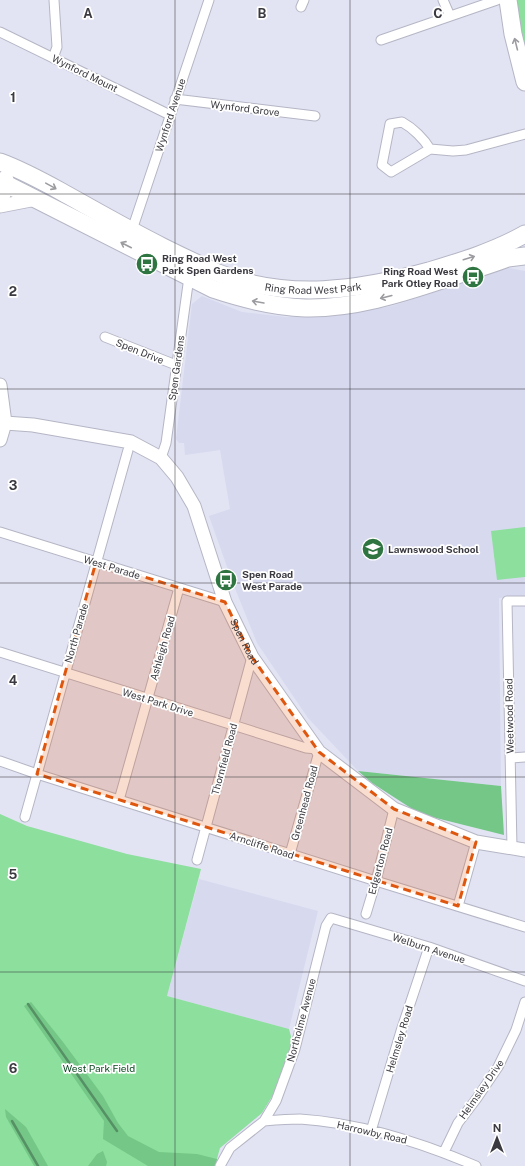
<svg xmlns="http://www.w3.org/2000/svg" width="525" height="1166" viewBox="0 0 525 1166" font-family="'Public Sans',sans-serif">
  <rect width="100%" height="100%" fill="#e2e4f3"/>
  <path fill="#d7d9ef" d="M509,268L525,271V596L499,598L501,786L358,771L308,718L257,643L232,581L209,516L230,509L220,450L185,455L184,443H179L176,439L192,304L202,296L242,312L286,317L335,316L392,306Z
    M199,879L318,911L289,1029L167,996Z"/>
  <path fill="#8cdf9d" d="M513,0H525V61Z
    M525,527V577L497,580L491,531Z
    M0,814L27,826L127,854L201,869L167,996L289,1029L293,1044L276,1090L262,1113L220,1148L215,1166H0Z"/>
  <path fill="#74c786" d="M358,771L501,786L504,835L420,814L372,783Z
    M31,1002L63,1042L103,1096L118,1123L128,1136L159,1152L197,1154L217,1159L216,1166H148L103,1139L104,1121L24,1006Z
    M5,1109L26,1127L48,1166H34L6,1117Z
    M103,1151L107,1162L106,1166H88L97,1154Z"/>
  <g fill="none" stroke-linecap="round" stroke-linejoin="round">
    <path stroke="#569065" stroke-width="2.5" d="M28,1004L117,1131
      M12,1121L38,1166"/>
    <g stroke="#b5b6c5" stroke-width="11">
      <path id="street" d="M443,0L450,16
        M301,7L304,0
        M0,32L170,115
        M381,40L497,0
        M53,58L57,47L54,0
        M175,99L315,116
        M430,149C424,139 413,128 402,122L390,124L382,165L391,172L430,149L453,151L466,150L525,134
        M132,230L209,0
        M105,337L176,365
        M161,458L166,443L189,277
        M0,532L225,602
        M0,652L306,748L317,749
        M511,758L525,757
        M0,761L37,774L376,881L525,927
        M119,800L179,588
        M25,817L128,450
        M512,848L507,601H525
        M290,854L319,752
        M197,860L252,657
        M458,906L476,842
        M366,914L376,881L394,809
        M264,1121C276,1120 288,1119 300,1119C361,1123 420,1142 476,1166
        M371,1131L401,1031L429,947
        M444,1152L458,1123L477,1098L498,1067L516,1030L525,1002
        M220,1166L230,1148L264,1121L276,1101L295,1049L326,926L331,918L429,947L525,981"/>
    </g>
    <g stroke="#b5b6c5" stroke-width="15">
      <g id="secondary">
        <path d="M0,205L8,184L6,176"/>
        <path d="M0,206L36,199"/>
        <path d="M0,385L5,423L0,440"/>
        <path id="s1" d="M5,423L33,425L131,442L161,458L177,477L194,506L225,602L252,657L319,752L394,809L476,842L525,850"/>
      </g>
    </g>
    <g stroke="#b5b6c5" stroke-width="19">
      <g id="highway">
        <path d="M508,0L513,34L525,82"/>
        <path id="s2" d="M0,162C22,170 42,181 62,192C96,211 129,230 163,247C181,256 200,265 218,273C287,301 360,290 429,271C462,261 495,251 525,234"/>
        <path d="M0,181L213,289C243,299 274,307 305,308C353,309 400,294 445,279C466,272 487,266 508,258L525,256"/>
      </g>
    </g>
    <use href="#street" stroke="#fff" stroke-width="9"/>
    <use href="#secondary" stroke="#fff" stroke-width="13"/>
    <use href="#highway" stroke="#fff" stroke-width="17"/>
  </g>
  <defs><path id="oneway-shaft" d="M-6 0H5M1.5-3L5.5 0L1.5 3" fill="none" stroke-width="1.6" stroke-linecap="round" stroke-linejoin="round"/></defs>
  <g stroke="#9c9ca0">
    <use href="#oneway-shaft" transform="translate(516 44) rotate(-104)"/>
    <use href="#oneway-shaft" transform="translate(51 186) rotate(29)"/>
    <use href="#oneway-shaft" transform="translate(126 245) rotate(-153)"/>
    <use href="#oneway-shaft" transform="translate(469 258) rotate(-17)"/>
    <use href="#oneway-shaft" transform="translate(386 297) rotate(166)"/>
    <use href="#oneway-shaft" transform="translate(258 302) rotate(-170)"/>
  </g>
  <path fill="#df570f" fill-opacity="0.2" stroke="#df570f" stroke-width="3" stroke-dasharray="8 5" stroke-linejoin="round" d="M96,562L225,602L252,657L319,752L394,809L476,842L458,906L37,774Z"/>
  <path fill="none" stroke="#3a3a40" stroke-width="1" stroke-opacity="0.55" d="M175,0V1166M350,0V1166M0,194H525M0,389H525M0,583H525M0,777H525M0,972H525"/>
  <defs>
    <g id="bus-disc" transform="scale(1.15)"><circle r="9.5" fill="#2f7541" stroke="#fff"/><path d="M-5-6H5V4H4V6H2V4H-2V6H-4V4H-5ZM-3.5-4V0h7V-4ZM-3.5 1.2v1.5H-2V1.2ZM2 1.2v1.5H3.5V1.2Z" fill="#fff"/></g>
    <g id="school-disc" transform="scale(1.15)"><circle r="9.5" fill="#2f7541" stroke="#fff"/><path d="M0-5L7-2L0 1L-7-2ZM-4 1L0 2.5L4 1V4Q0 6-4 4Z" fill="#fff"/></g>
  </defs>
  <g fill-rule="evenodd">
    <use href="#bus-disc" x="147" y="264"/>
    <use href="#bus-disc" x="473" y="277"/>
    <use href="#school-disc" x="373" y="549"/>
    <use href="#bus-disc" x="226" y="580"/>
  </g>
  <g text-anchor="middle" stroke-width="3.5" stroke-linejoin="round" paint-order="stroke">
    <g font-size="10" fill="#3a3a40" stroke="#fff">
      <text transform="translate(85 73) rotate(26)" y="4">Wynford Mount</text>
      <text transform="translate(245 108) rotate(7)" y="4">Wynford Grove</text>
      <text transform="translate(170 115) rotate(-72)" y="4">Wynford Avenue</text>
      <text dy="4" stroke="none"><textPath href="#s2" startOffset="342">Ring Road West Park</textPath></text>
      <text transform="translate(140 351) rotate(22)" y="4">Spen Drive</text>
      <text transform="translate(176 368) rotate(-82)" y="4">Spen Gardens</text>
      <text transform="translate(112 567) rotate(17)" y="4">West Parade</text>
      <text transform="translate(76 633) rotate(-74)" y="4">North Parade</text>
      <text dy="4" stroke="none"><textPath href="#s1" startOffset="365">Spen Road</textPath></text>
      <text transform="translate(162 648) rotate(-74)" y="4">Ashleigh Road</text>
      <text transform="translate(158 702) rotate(17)" y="4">West Park Drive</text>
      <text transform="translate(509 716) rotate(-91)" y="4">Weetwood Road</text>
      <text transform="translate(224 759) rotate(-75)" y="4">Thornfield Road</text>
      <text transform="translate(304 803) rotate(-75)" y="4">Greenhead Road</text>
      <text transform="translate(262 845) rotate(18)" y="4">Arncliffe Road</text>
      <text transform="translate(380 861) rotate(-75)" y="4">Edgerton Road</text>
      <text transform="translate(429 948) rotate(18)" y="4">Welburn Avenue</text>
      <text transform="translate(301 1020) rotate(-75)" y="4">Northolme Avenue</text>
      <text transform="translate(399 1039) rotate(-73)" y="4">Helmsley Road</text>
      <text transform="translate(481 1089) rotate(-55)" y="4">Helmsley Drive</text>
      <text transform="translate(372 1132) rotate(13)" y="4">Harrowby Road</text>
    </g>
    <g font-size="10" font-weight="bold" fill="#3a3a40" stroke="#fff" text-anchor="start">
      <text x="162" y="262">Ring Road West<tspan x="162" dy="12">Park Spen Gardens</tspan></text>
      <text x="458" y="275" text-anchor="end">Ring Road West<tspan x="458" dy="12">Park Otley Road</tspan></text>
      <text x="388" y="553">Lawnswood School</text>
      <text x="242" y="578">Spen Road<tspan x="242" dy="12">West Parade</tspan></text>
    </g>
    <g font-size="10" fill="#0b4a20" stroke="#fff">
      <text x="99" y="1072">West Park Field</text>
    </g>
  </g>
  <g font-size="13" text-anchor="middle" font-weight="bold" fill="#3a3a40" stroke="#fff" stroke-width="3.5" stroke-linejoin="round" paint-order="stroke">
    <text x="88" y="18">A</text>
    <text x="262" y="18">B</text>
    <text x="438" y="18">C</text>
    <text x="13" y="102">1</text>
    <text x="13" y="296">2</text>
    <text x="13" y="490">3</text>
    <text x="13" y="685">4</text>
    <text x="13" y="879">5</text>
    <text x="13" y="1073">6</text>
  </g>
  <g transform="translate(497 1138)" stroke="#ffffff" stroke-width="3" paint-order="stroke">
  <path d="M0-3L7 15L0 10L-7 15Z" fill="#3a3a40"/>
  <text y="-6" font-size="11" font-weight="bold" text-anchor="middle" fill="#3a3a40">N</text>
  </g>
</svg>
